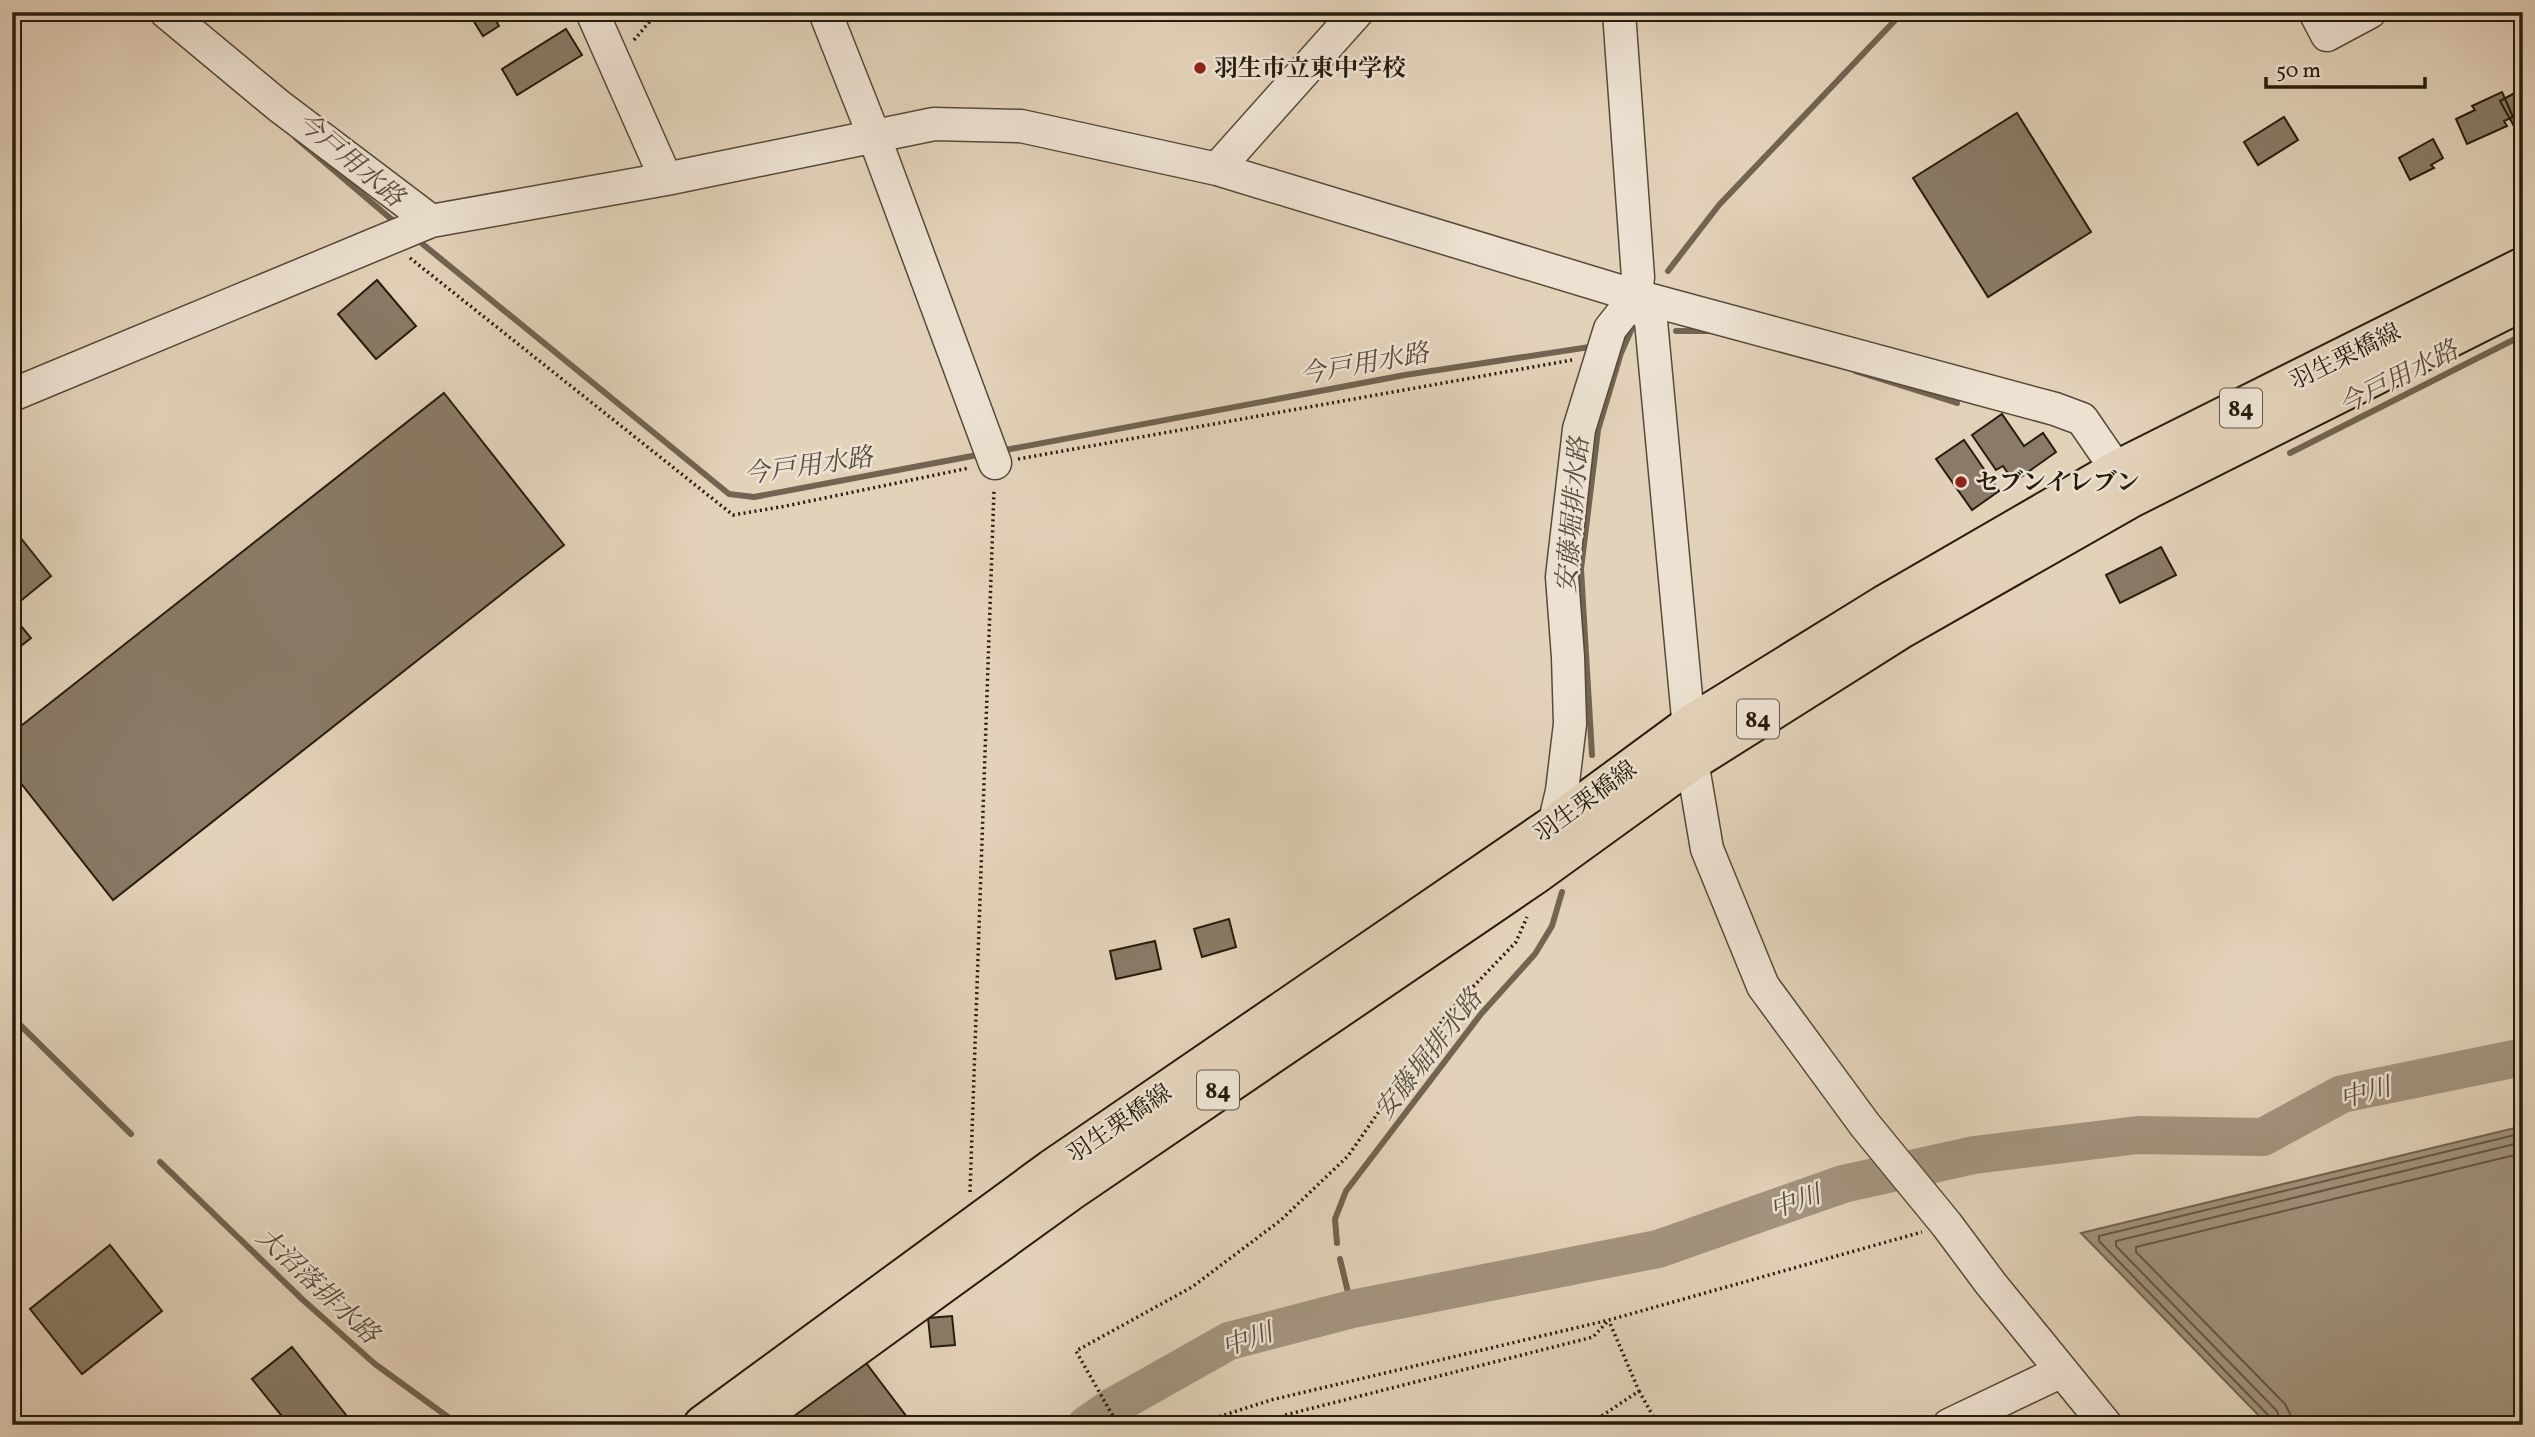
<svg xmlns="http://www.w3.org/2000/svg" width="2535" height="1437" viewBox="0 0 2535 1437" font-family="Vollkorn,'Noto Serif JP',serif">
  <rect width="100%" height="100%" fill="#e3d2ba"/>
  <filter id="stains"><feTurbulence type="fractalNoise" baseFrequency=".00286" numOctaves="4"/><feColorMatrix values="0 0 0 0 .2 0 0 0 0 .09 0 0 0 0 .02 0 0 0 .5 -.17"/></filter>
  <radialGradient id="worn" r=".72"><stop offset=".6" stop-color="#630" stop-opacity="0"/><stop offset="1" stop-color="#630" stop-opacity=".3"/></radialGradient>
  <path fill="#a3947f" stroke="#716451" stroke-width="2" d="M2523,1126V1425H2268L2081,1233Z"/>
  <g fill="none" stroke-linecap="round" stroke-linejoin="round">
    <path stroke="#655846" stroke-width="2" d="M2272,1425L2270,1417L2099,1241V1236L2523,1133
      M2281,1425L2277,1411L2116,1246V1241L2523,1142
      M2292,1425L2290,1414L2285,1404L2136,1252V1247L2523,1153"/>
    <path stroke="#716451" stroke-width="6" d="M296,138L397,224
      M414,237L729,494L754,497L983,454
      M1668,271L1719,205L1903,12
      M1676,331H1713
      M1855,371L1957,403
      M1000,451L1405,375L1596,346
      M2290,453L2523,335
      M1592,755L1581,569L1598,430L1621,353L1633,326
      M12,1017L131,1134
      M160,1162L303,1300L375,1364L459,1425
      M1337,1243L1335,1219L1346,1191L1481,1014L1535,954L1552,926L1562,892
      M1340,1259L1352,1309"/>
    <path stroke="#a3947f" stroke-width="38" d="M1086,1425L1112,1407L1229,1341L1352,1309L1658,1249L1843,1184L1974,1155L2138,1135L2263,1137L2342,1094L2523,1057"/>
  </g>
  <path fill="#897b67" stroke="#271c0d" stroke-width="2" d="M468,12H491L499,26L483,36Z
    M566,29L582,55L517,95L502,69Z
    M2522,89L2523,135L2520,137L2500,101Z
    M2502,92L2513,117L2504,121L2507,126L2467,144L2456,119L2475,110L2472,106Z
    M2017,113L2091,232L1988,297L1913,178Z
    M2284,117L2298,140L2258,165L2244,142Z
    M2433,139L2443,158L2431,165L2434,168L2410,180L2399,158Z
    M377,280L416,326L376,359L338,314Z
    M444,393L564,545L113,900L12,772V733Z
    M2002,414L2024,446L2043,433L2056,452L2014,482L2003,466L1996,470L1972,435Z
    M1964,440L1999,491L1972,510L1936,459Z
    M12,527L51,576L12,608Z
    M2161,547L2176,575L2120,603L2106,575Z
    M12,615L31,638L12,653Z
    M1229,919L1236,947L1202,957L1194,929Z
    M1155,941L1161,969L1116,979L1110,951Z
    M110,1245L162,1311L82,1374L30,1309Z
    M952,1316L955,1345L931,1347L928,1318Z
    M292,1347L354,1425H289L252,1379Z
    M860,1355L913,1425H767Z"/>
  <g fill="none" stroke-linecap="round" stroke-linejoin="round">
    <g stroke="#564a38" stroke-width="35">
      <path id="minor" d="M166,12L279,106L431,221
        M592,12L666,179
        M825,12L874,136L995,463
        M2315,12L2327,35L2370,12
        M1217,169L1357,12
        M1636,296L1651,321L1692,761L1707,849L1763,986L1865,1125L1947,1225L1991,1284L2106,1425
        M12,395L431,221L666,179L934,124L1021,126L1217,169L1636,296L2055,409L2082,419L2117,470L2127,491
        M1554,825L1562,791L1570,724L1568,657L1562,577L1579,429L1610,329L1636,296L1638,277L1619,12
        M1949,1425L2062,1371"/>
    </g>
    <g stroke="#271c0d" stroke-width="42">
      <path id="major" d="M753,1421L1069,1192L1533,876L1692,761L1901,629L2131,498L2523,301
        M703,1425L1052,1169L1554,825L1690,725L1884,605L2117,470L2523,267"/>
    </g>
    <path stroke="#271c0d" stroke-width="3.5" stroke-dasharray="2 3.5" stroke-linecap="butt" d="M217,20L224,12
      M634,40L658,12
      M410,258L733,515L786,506L969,468
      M1018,459L1572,360
      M970,1192L994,490
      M1639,1391L1658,1425
      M1118,1425L1076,1351L1192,1287L1281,1220L1348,1156L1447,1014L1516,942L1527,917
      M1193,1425L1271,1400L1609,1320L1922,1232
      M1289,1425L1285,1415L1593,1337L1608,1321
      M1588,1425L1639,1391L1609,1321"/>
    <use href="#minor" stroke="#ede2d2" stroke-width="32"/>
    <use href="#major" stroke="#e3d2ba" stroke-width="38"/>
  </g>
  <g fill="#8f2418" stroke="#ede2d2" stroke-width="2.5">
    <circle cx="1200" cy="68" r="7"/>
    <circle cx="1961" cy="482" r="7"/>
  </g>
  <g text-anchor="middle" stroke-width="5" stroke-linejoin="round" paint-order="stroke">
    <g fill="#ede2d2" stroke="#625748" stroke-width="2">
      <rect x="2220" y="388.5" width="42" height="39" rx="5"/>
      <rect x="1737" y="699.5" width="42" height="39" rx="5"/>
      <rect x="1197" y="1070.5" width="42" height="39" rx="5"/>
    </g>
    <g font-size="23" font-weight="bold" fill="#271c0d">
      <text x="2241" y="416">84</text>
      <text x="1758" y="727">84</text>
      <text x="1218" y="1098">84</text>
    </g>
    <g font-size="24" font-weight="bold" fill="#271c0d" stroke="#ede2d2" text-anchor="start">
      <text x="1214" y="76">羽生市立東中学校</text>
      <text x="1975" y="490">セブンイレブン</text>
    </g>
    <g font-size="24" fill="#271c0d" stroke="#ede2d2">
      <text transform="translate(2345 356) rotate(-26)" y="8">羽生栗橋線</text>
      <text transform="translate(1585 801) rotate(-36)" y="8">羽生栗橋線</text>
      <text transform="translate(1119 1123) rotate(-34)" y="8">羽生栗橋線</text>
    </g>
    <g font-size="26" font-style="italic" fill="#594c3b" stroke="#ede2d2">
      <text transform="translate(351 159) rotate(40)" y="9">今戸用水路</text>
      <text transform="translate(1364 363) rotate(-10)" y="9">今戸用水路</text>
      <text transform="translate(2398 377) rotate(-27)" y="9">今戸用水路</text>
      <text transform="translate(808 465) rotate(-8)" y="9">今戸用水路</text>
      <text transform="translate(1572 515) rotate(-85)" y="9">安藤堀排水路</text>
      <text transform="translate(1428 1054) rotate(-52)" y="9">安藤堀排水路</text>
      <text transform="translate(2365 1092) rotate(-15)" y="9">中川</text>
      <text transform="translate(1795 1201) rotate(-19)" y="9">中川</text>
      <text transform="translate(318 1285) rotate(43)" y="9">大沼落排水路</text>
      <text transform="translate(1247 1339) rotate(-19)" y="9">中川</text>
    </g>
  </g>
  <rect width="2535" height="1437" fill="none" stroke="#e3d2ba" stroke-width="42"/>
  <rect x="14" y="14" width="2507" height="1409" fill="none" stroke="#271c0d" stroke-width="3.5"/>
  <rect x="21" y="21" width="2493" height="1395" fill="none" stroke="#271c0d" stroke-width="2"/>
  <path d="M2266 77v10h159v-10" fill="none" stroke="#271c0d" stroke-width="3.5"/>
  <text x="2276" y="77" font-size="21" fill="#271c0d" stroke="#ede2d2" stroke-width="5" paint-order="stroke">50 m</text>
  <rect width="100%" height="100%" filter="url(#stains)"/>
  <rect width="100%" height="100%" fill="url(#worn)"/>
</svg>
